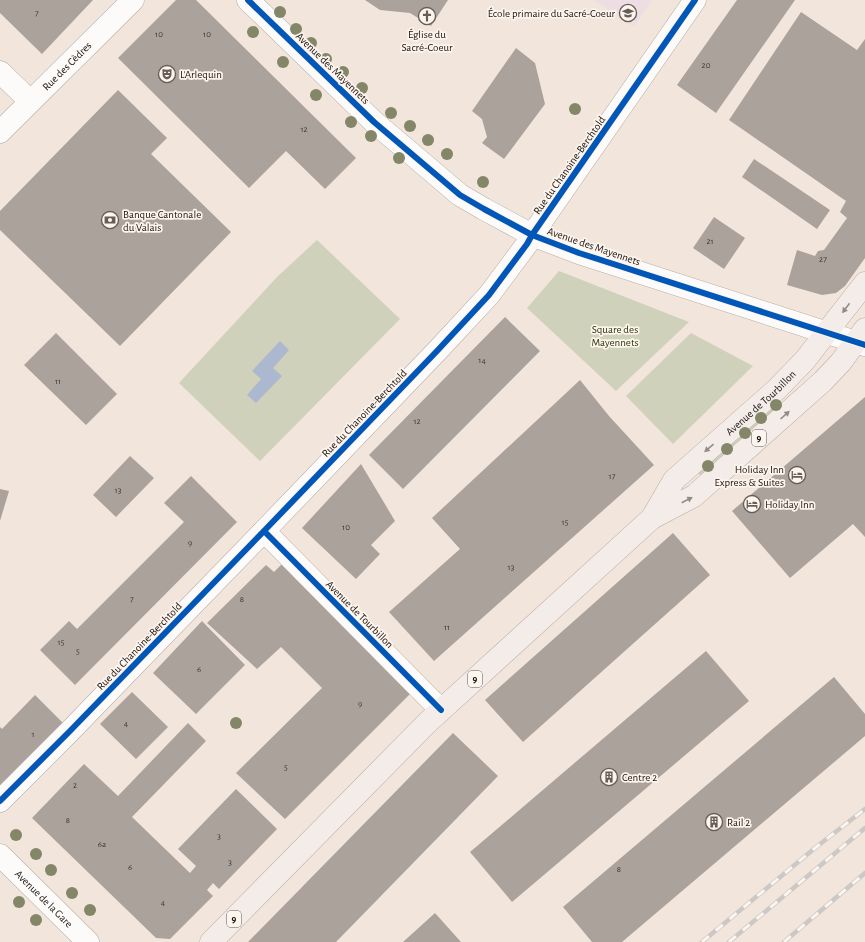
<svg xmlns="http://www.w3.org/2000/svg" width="865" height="942" viewBox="0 0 865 942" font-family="'Alegreya Sans',sans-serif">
  <rect width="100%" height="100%" fill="#f2e5dc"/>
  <path fill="#eedee3" d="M594,0H652L634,27Z"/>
  <path fill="#cfd1bb" d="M317,240L400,319L260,461L179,383L277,277Z
    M559,271L689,322L616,391L527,308Z
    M691,333L753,366L673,444L626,396Z
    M776,397L784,405L703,479L695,469Z"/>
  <path fill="#abb8cf" d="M280,341L289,350L273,368L282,376L256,403L247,395L261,379L252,371Z"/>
  <path fill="#aca29c" d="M0,0H93L42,54L0,13Z
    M176,0H196L356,158L325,189L286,151L249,188L118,58Z
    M365,0H448L431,26L410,13L380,10Z
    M737,0H795L716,113L677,85Z
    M801,12L857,50L865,39V258L845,286L836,293L822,295L787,285L797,250L815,256L818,251L824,250L847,218L840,212L846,201L729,120Z
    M516,48L535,63L545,104L504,159L482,143L487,137L482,119L472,111Z
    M118,90L167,138L151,154L231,232L120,346L0,230V211Z
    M754,159L830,210L817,229L742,177Z
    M714,217L745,238L724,269L693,248Z
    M505,317L540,351L403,489L369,455Z
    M56,333L117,394L86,425L24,365Z
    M580,380L609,416L654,465L434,661L389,612L460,549L432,518Z
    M865,397V537L853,524L790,578L732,511Z
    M130,456L154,478L116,517L93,495Z
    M361,464L395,521L371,545L380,554L356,579L302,528Z
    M191,476L237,522L75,685L40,650L69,621L77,629L184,522L164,503Z
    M0,489L9,491L0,521Z
    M673,533L710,575L523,742L485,700Z
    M282,564L411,693L285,819L236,773L322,688L281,647L257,669L207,623L266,565L274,572Z
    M202,621L245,665L196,714L153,673Z
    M706,651L749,701L512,902L470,852Z
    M834,677L865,714V736L622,942H592L563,907Z
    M132,692L168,727L136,759L100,724Z
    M35,695L63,723L0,786V727L2,729Z
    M188,723L206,741L132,817L190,873L196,866L178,849L236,789L277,829L219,889L213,883L207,890L213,896L170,939L156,938L32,818L84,764L118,796Z
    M453,733L498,776L336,942H248Z
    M435,913L461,942H403Z"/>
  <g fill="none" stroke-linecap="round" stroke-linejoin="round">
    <g stroke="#b6aca6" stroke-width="23">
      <g id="minor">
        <path d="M248,0L374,122L460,195L484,209L532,235L579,253L865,345"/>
        <path d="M0,72L30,101"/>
        <path id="s1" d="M0,132L133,0"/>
        <path d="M264,531L441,710"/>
        <path d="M0,801L69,732L264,531L437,351L489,295L527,244L532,235L695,0"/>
        <path id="s2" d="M0,855L88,942"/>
      </g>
    </g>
    <g stroke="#bcaba4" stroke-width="23">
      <g id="major">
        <path id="s3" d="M652,518L674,480L777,389L805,360L865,283"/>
        <path d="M211,942L428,722L652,518L694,496L823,381L841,362L865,329"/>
      </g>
    </g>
    <use href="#minor" stroke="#fdfbfa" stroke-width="22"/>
    <use href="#major" stroke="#f4ece9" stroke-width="22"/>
    <g stroke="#ccc8c6" stroke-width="4.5">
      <path id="rail" d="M702,942L815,848L865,809
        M729,942L865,828
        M784,942L865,873"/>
    </g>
    <use href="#rail" stroke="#fdf4ee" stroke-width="3" stroke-dasharray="9" stroke-linecap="butt"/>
    <g stroke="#fdf4ee" stroke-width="8">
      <path id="cycleway" d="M248,0L374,122L460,195L484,209L532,235L579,253L865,345
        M264,531L441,710
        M0,801L69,732L264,531L437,351L489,295L527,244L532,235L695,0"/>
    </g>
    <use href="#cycleway" stroke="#0057b8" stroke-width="6"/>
  </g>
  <g fill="#838667">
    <circle cx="280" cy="12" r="6"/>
    <circle cx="296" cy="29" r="6"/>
    <circle cx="253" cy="32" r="6"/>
    <circle cx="311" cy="43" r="6"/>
    <circle cx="326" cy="59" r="6"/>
    <circle cx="283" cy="62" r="6"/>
    <circle cx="343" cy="72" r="6"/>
    <circle cx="362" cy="88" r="6"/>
    <circle cx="316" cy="95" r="6"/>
    <circle cx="575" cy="109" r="6"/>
    <circle cx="391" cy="113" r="6"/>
    <circle cx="351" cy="122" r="6"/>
    <circle cx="410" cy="126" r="6"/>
    <circle cx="371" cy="136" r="6"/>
    <circle cx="428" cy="140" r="6"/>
    <circle cx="447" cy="154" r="6"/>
    <circle cx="399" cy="158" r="6"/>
    <circle cx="483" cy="182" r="6"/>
    <circle cx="776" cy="405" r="6"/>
    <circle cx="761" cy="418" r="6"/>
    <circle cx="745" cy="433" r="6"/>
    <circle cx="727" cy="449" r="6"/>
    <circle cx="708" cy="466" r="6"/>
    <circle cx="236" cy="723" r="6"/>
    <circle cx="16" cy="835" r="6"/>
    <circle cx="36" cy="854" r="6"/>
    <circle cx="51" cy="870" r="6"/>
    <circle cx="72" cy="893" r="6"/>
    <circle cx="19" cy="902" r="6"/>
    <circle cx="90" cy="910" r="6"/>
    <circle cx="36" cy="920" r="6"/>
  </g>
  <defs><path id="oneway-solid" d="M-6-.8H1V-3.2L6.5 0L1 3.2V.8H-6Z"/></defs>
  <g fill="#928b86">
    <use href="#oneway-solid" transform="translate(846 308) rotate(127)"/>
    <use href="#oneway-solid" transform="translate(785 415) rotate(-42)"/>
    <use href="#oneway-solid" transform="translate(709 448) rotate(139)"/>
    <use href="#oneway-solid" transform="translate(687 500) rotate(-27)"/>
  </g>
  <defs>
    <g id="school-ring" transform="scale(0.9)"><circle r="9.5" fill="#fdf4ee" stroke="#665d56" stroke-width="1.5"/><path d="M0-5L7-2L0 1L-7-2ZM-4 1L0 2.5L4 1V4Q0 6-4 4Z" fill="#665d56"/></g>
    <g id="church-ring" transform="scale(0.9)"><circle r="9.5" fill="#fdf4ee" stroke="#665d56" stroke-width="1.5"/><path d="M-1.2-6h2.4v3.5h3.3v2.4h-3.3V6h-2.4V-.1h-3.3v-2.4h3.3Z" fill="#665d56"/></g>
    <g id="theatre-ring" transform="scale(0.9)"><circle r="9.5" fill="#fdf4ee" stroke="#665d56" stroke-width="1.5"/><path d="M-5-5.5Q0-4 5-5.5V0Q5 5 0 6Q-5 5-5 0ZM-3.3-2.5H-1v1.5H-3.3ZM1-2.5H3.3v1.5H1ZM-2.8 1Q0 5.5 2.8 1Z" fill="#665d56"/></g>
    <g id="bank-ring" transform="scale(0.9)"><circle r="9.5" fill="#fdf4ee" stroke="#665d56" stroke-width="1.5"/><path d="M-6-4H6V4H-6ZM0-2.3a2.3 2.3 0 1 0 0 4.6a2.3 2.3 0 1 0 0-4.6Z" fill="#665d56"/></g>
    <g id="hotel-ring" transform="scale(0.9)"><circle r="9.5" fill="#fdf4ee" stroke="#665d56" stroke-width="1.5"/><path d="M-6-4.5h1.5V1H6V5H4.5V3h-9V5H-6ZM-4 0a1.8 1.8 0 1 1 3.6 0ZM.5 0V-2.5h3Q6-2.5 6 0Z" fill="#665d56"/></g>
    <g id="building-ring" transform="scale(0.9)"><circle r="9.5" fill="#fdf4ee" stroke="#665d56" stroke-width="1.5"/><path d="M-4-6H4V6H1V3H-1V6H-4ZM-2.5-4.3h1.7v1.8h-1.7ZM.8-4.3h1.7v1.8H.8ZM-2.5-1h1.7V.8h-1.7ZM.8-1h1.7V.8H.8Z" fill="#665d56"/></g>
  </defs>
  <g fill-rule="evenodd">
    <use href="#school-ring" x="628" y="13"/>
    <use href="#church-ring" x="427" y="16"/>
    <use href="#theatre-ring" x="167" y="74"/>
    <use href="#bank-ring" x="110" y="220"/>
    <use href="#hotel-ring" x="797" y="475"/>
    <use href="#hotel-ring" x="752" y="504"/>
    <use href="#building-ring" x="609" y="777"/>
    <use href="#building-ring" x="714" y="822"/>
  </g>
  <g text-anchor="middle" stroke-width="3.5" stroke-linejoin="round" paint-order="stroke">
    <g font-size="9" fill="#3f3832">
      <text x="37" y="16">7</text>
      <text x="159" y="37">10</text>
      <text x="207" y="37">10</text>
      <text x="706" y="68">20</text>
      <text x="304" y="132">12</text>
      <text x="710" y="244">21</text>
      <text x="823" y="262">27</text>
      <text x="482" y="363">14</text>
      <text x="58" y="384">11</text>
      <text x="417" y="424">12</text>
      <text x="612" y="479">17</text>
      <text x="118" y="493">13</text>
      <text x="565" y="525">15</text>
      <text x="346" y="530">10</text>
      <text x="190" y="546">9</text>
      <text x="511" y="570">13</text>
      <text x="132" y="602">7</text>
      <text x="242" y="602">8</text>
      <text x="447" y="630">11</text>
      <text x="61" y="645">15</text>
      <text x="78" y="654">5</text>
      <text x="199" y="672">6</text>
      <text x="360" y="707">9</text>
      <text x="126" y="726">4</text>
      <text x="33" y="737">1</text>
      <text x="286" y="770">5</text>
      <text x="75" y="788">2</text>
      <text x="68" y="823">8</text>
      <text x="219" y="839">3</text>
      <text x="102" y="847">6a</text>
      <text x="230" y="865">3</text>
      <text x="130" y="870">6</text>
      <text x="619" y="872">8</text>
      <text x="163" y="905">4</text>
    </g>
    <g fill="#fdf4ee" stroke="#5f5751" stroke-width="1">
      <rect x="752" y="430" width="14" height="16" rx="3"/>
      <rect x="468" y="671" width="14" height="16" rx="3"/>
      <rect x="227" y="911" width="14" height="16" rx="3"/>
    </g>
    <g font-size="10" font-weight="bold" fill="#1b140e">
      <text x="759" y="442">9</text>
      <text x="475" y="683">9</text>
      <text x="234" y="923">9</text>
    </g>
    <g font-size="11" fill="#1b140e" stroke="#fdf4ee" text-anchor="start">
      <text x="615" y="17" text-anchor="end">École primaire du Sacré-Coeur</text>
      <text x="427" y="38" text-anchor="middle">Église du<tspan x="427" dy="13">Sacré-Coeur</tspan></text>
      <text x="180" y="78">L'Arlequin</text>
      <text x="123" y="218">Banque Cantonale<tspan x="123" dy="13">du Valais</tspan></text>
      <text x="784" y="473" text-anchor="end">Holiday Inn<tspan x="784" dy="13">Express &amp; Suites</tspan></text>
      <text x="765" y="508">Holiday Inn</text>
      <text x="622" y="781">Centre 2</text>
      <text x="727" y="826">Rail 2</text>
    </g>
    <g font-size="11" fill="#1b140e" stroke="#fdf4ee">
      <text dy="4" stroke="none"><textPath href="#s1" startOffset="94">Rue des Cèdres</textPath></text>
      <text transform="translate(333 68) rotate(44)" y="4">Avenue des Mayennets</text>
      <text transform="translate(569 165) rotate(-55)" y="4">Rue du Chanoine-Berchtold</text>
      <text transform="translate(594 246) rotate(19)" y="4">Avenue des Mayennets</text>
      <text dy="4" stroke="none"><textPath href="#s3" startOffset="160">Avenue de Tourbillon</textPath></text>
      <text transform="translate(364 413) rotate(-46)" y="4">Rue du Chanoine-Berchtold</text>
      <text transform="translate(360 614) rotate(45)" y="4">Avenue de Tourbillon</text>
      <text transform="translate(139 646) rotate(-46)" y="4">Rue du Chanoine-Berchtold</text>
      <text dy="4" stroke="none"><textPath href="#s2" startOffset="62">Avenue de la Gare</textPath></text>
    </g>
    <g font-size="11" fill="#293807" stroke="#fdf4ee">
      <text x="615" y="333">Square des<tspan x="615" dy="13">Mayennets</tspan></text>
    </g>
  </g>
</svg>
